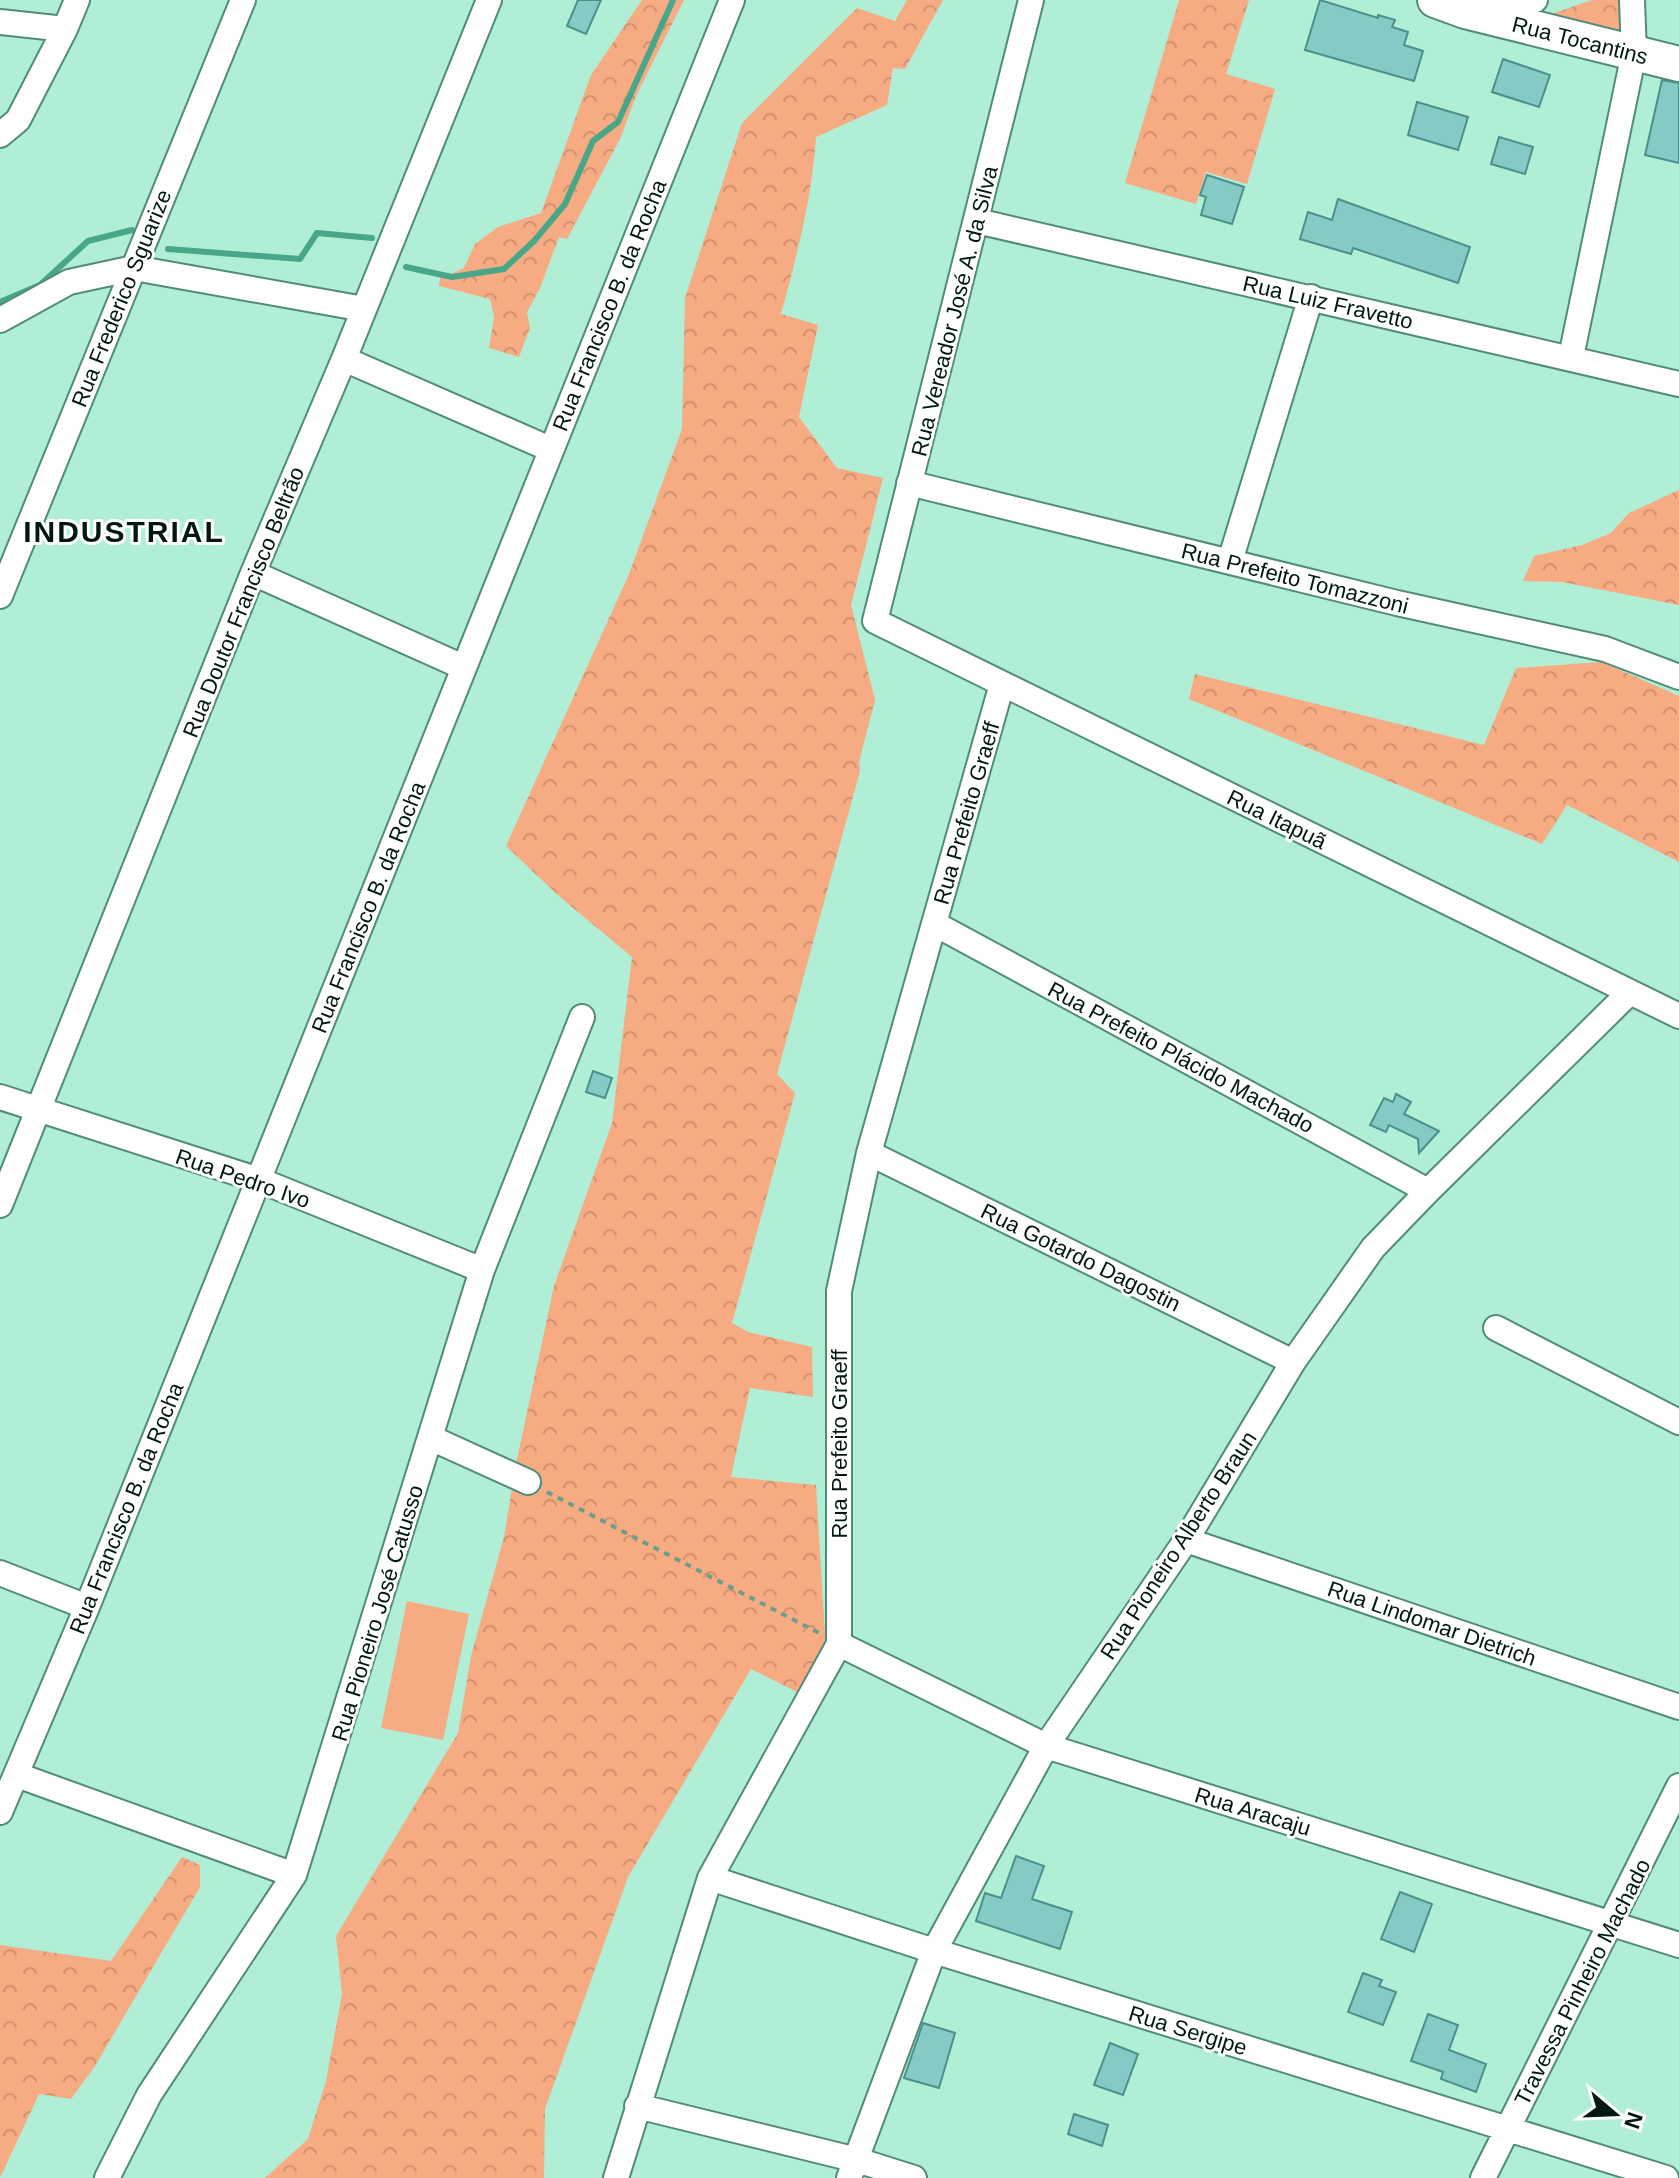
<svg xmlns="http://www.w3.org/2000/svg" width="1679" height="2178" viewBox="0 0 1679 2178" font-family="Arial,sans-serif">
  <defs>
    <pattern id="forest-crowns" width="20" height="18" patternUnits="userSpaceOnUse" patternTransform="scale(2)"><rect width="20" height="18" fill="#f7ab82"/><path d="M2 6a3 3 0 1 1 6 0M12 15a3 3 0 1 1 6 0" fill="none" stroke="#d2926f"/></pattern>
  </defs>
  <rect width="100%" height="100%" fill="#b0eed6"/>
  <path fill="url(#forest-crowns)" d="M642,0H684L636,96L620,139L567,239L559,237L540,288L527,312L530,328L519,357L489,348L494,317L490,299L439,286L441,272L451,274L464,268L475,244L498,227L541,213L591,75Z
    M907,0H943L905,69L893,68L887,105L816,137C812,198 797,255 781,314L818,325L799,417L837,468L883,478L851,605L875,700L859,762L860,771L777,1074L795,1093L732,1323L748,1332L812,1347L813,1397L750,1388L731,1477L816,1485L826,1653L803,1695L751,1669L628,1877L545,2109L544,2178H265L308,2139L326,2081L342,1994L336,1936L458,1733L471,1656L504,1537L516,1464L554,1286L612,1123L632,957L560,897L506,846L629,574L682,429L685,298L742,123L857,8L895,21Z
    M1179,0H1249L1226,74L1275,89L1247,184L1206,172L1196,204L1125,183Z
    M1592,0H1621L1628,35L1548,15Z
    M1679,490V605L1562,582L1523,581L1534,556L1582,545L1611,533L1629,513Z
    M1602,662L1679,696V862L1567,805L1542,844L1189,699L1195,674L1484,745L1516,668Z
    M182,1857L200,1865V1887L95,2066L71,2099L39,2094L0,2178V1945L111,1961Z"/>
  <path fill="#f7ab82" d="M407,1601L469,1614L443,1740L381,1728Z"/>
  <g fill="none" stroke-linecap="round" stroke-linejoin="round">
    <path stroke="#48a788" stroke-width="6" d="M168,249L300,259L317,233L372,238
      M406,267L452,277L504,269L534,241L565,204L593,141L618,122L673,0
      M0,302L40,285L88,241L132,230"/>
  </g>
  <path fill="#85cac4" stroke="#4b908b" stroke-width="2" d="M578,0H601L586,34L567,26Z
    M1320,0L1378,18V15L1395,20L1392,27L1408,32L1404,45L1423,51L1414,81L1305,50Z
    M1503,59L1550,75L1539,107L1492,92Z
    M1662,80L1679,83V163L1645,155Z
    M1417,102L1468,117L1458,150L1408,135Z
    M1499,137L1533,147L1525,174L1491,164Z
    M1207,175L1244,187L1232,224L1201,215L1206,197L1200,195Z
    M1338,199L1470,247L1458,283L1353,248L1351,254L1300,239L1308,212L1332,220Z
    M593,1071L612,1078L605,1098L586,1092Z
    M1396,1094L1411,1102L1404,1114L1439,1131L1419,1153L1418,1139L1389,1125L1386,1132L1370,1125L1384,1098L1393,1102Z
    M1016,1856L1044,1866L1032,1899L1072,1912L1060,1949L976,1921L985,1893L1001,1898Z
    M1400,1892L1432,1904L1414,1952L1381,1939Z
    M1363,1973L1382,1980L1379,1986L1396,1992L1383,2025L1348,2012Z
    M1428,2014L1458,2025L1449,2050L1486,2064L1476,2092L1441,2079L1443,2072L1411,2061Z
    M923,2023L955,2033L939,2088L904,2078Z
    M1110,2043L1138,2054L1123,2095L1094,2085Z
    M1074,2114L1108,2125L1102,2146L1068,2134Z"/>
  <g fill="none" stroke-linecap="round" stroke-linejoin="round">
    <g stroke="#518c77" stroke-width="28">
      <path id="street" d="M1031,0L875,621L1679,1016
        M1478,9L1535,0
        M0,22L65,29
        M0,135L18,120L65,29L77,0
        M977,221L1679,384
        M0,320L69,282L134,268L364,309
        M1571,357L1634,53L1632,0
        M344,359L550,449
        M909,483L1397,603L1605,649L1679,677
        M1230,561L1311,297
        M253,573L463,667
        M0,596L243,0
        M935,924L1428,1191
        M0,1097L259,1180L482,1270
        M869,1153L1293,1362
        M0,1205L253,573L344,359L489,0
        M1496,1328L1679,1422
        M431,1438L528,1482
        M1186,1540L1679,1707
        M0,1573L87,1607
        M839,1644L1046,1746L1679,1945
        M17,1775L294,1875
        M0,1812L87,1607L732,0
        M710,1878L934,1951L1666,2178
        M637,2106L857,2160L914,2178
        M107,2178L149,2095L294,1875L482,1270L582,1017
        M616,2178L710,1878L839,1644V1291L869,1153L1002,684
        M849,2178L934,1951L1046,1746L1186,1540L1293,1362L1373,1248L1428,1191L1629,993
        M1483,2178L1679,1786"/>
    </g>
    <g stroke="#518c77" stroke-width="38">
      <path id="secondary" d="M1435,0L1465,11L1679,64"/>
    </g>
    <path stroke="#6e9d8b" stroke-width="4" stroke-dasharray="6 6" stroke-linecap="butt" d="M547,1492L819,1633"/>
    <use href="#street" stroke="#fff" stroke-width="24"/>
    <use href="#secondary" stroke="#fff" stroke-width="34"/>
  </g>
  <g text-anchor="middle" stroke-width="6" stroke-linejoin="round" paint-order="stroke">
    <g font-size="22" fill="#011810" stroke="#fff">
      <text transform="translate(1580 40) rotate(14)" y="8">Rua Tocantins</text>
      <text transform="translate(121 298) rotate(-68)" y="8">Rua Frederico Sguarize</text>
      <text transform="translate(1328 302) rotate(13)" y="8">Rua Luiz Fravetto</text>
      <text transform="translate(609 305) rotate(-68)" y="8">Rua Francisco B. da Rocha</text>
      <text transform="translate(954 311) rotate(-76)" y="8">Rua Vereador José A. da Silva</text>
      <text transform="translate(1295 578) rotate(14)" y="8">Rua Prefeito Tomazzoni</text>
      <text transform="translate(243 602) rotate(-68)" y="8">Rua Doutor Francisco Beltrão</text>
      <text transform="translate(966 813) rotate(-74)" y="8">Rua Prefeito Graeff</text>
      <text transform="translate(1277 819) rotate(26)" y="8">Rua Itapuã</text>
      <text transform="translate(368 907) rotate(-68)" y="8">Rua Francisco B. da Rocha</text>
      <text transform="translate(1181 1057) rotate(28)" y="8">Rua Prefeito Plácido Machado</text>
      <text transform="translate(243 1178) rotate(19)" y="8">Rua Pedro Ivo</text>
      <text transform="translate(1081 1257) rotate(26)" y="8">Rua Gotardo Dagostin</text>
      <text transform="translate(839 1444) rotate(-90)" y="8">Rua Prefeito Graeff</text>
      <text transform="translate(126 1508) rotate(-68)" y="8">Rua Francisco B. da Rocha</text>
      <text transform="translate(1178 1545) rotate(-57)" y="8">Rua Pioneiro Alberto Braun</text>
      <text transform="translate(377 1613) rotate(-73)" y="8">Rua Pioneiro José Catusso</text>
      <text transform="translate(1432 1623) rotate(19)" y="8">Rua Lindomar Dietrich</text>
      <text transform="translate(1253 1811) rotate(17)" y="8">Rua Aracaju</text>
      <text transform="translate(1582 1982) rotate(-63)" y="8">Travessa Pinheiro Machado</text>
      <text transform="translate(1188 2030) rotate(17)" y="8">Rua Sergipe</text>
    </g>
    <g font-size="30" font-weight="bold" letter-spacing="2" fill="#011810" stroke="#fff">
      <text x="124" y="542">INDUSTRIAL</text>
    </g>
  </g>
  <g transform="translate(1615 2114) rotate(109)" stroke="#ffffff" stroke-width="6" paint-order="stroke">
  <path d="M0-6L14 30L0 20L-14 30Z" fill="#011810"/>
  <text y="-12" font-size="22" font-weight="bold" text-anchor="middle" fill="#011810">N</text>
  </g>
</svg>
